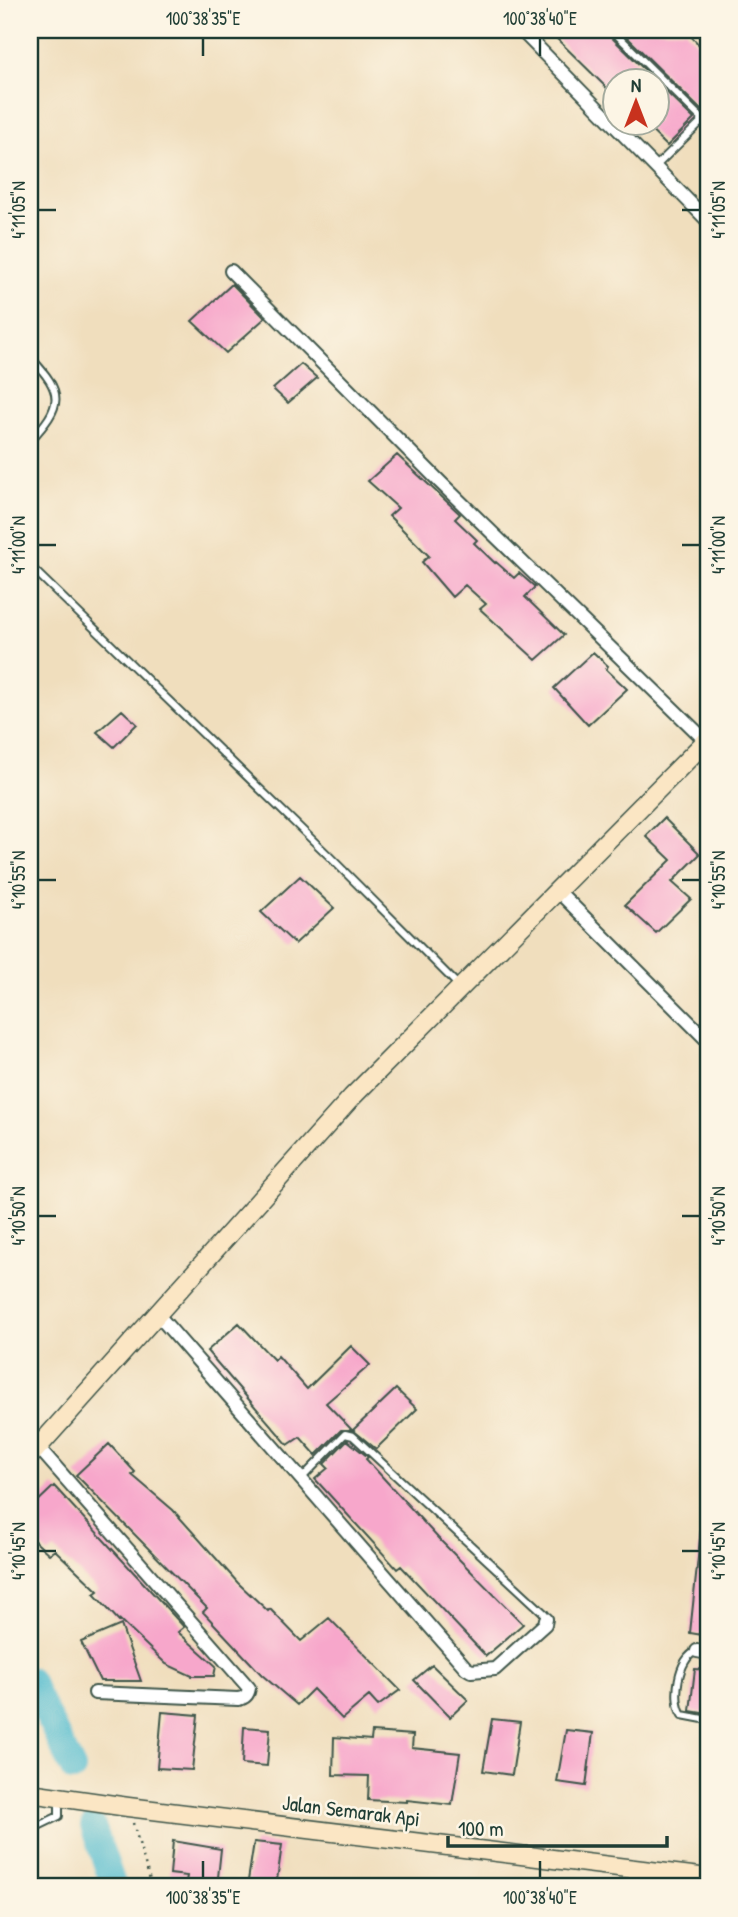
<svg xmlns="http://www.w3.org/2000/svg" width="738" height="1917" viewBox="0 0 738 1917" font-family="'Patrick Hand',sans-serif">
  <rect width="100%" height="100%" fill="#fcf5e5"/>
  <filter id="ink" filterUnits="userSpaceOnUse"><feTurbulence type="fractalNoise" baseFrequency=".0143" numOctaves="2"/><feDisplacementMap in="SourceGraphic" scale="14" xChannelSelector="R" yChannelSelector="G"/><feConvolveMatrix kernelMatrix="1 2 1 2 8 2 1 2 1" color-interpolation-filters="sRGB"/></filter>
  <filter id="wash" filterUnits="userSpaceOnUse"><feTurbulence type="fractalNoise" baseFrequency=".00686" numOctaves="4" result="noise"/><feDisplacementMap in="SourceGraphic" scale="28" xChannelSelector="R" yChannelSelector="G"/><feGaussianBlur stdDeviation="1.57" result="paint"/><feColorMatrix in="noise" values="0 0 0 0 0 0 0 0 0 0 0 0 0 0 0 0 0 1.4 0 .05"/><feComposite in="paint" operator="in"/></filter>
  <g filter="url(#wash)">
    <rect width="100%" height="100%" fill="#f0debd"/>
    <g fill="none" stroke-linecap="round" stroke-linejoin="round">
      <path stroke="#53bccf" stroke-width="26" d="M30,1680L73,1769
        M93,1826L114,1887"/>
    </g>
    <g id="blocks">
      <path fill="#f7a7cb" d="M548,30H606L608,34L655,80H615V96Z
        M620,30H685L708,54V103L701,110Z
        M657,83L694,119L667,146L642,122H657Z
        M232,284L265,318L226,353L192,321Z
        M301,364L317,378L288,403L273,389Z
        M397,455L460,514L455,519L477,540L474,543L495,563L496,562L514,578L519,573L535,587L525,597L564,635L536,660L480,609L486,604L465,585L452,597L422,562L429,556L389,516L398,508L368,481Z
        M593,652L608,666L606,669L627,689L588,725L554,688Z
        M122,710L137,724L114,747L97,732Z
        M664,818L700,854L672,882L691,899L656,933L625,905L671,860L646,836Z
        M300,876L334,908L295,944L261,912Z
        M239,1323L274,1360L278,1356L307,1389L351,1346L370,1365L326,1403L352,1430H341L316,1455L300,1437L288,1445L207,1351Z
        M396,1389L417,1409L376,1449L353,1430Z
        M347,1440L368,1457L366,1459L438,1538L523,1624L486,1656L401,1566L397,1569L315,1479L328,1468L324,1464Z
        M109,1444L135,1472L132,1475L173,1510L238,1583L268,1611L270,1609L301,1641L329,1618L400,1690L378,1706L369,1696L342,1719L313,1689L297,1705L262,1675L203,1612L207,1608L76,1475Z
        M54,1486L184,1627L178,1632L216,1666L214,1676H192L166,1664L119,1619L120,1622L94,1594L98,1591L55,1550L49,1554L30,1537V1509Z
        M701,1529L708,1530V1636L690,1633Z
        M121,1625L127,1642L141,1681H100L81,1642Z
        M432,1665L468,1700L450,1717L414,1680Z
        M695,1669L708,1670V1714L690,1711Z
        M162,1712L198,1715L192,1770L157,1768Z
        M492,1719L520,1722L512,1775L483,1771Z
        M244,1727L270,1729L267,1766L242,1764Z
        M566,1730L593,1733L586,1786L557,1782Z
        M372,1732L413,1735L412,1748L460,1753L452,1805L407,1800V1802L368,1800L369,1776L333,1775L334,1737L371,1740Z
        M173,1841L221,1849L217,1887H185L187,1876L170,1874Z
        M254,1842L282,1845L276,1887H247Z"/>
    </g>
  </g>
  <g filter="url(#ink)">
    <use href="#blocks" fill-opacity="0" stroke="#3e5549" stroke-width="2"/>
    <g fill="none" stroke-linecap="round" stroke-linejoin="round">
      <g stroke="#3e5549" stroke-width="10">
        <path id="lane" d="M612,30L703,120
          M655,167L708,115
          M30,357C65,394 63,405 30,441
          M30,566L328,855L460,987
          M302,1478L345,1434L353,1436L545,1614L546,1619
          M697,1651C678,1657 672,1700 682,1715L708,1720
          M30,1830L59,1816V1798"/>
      </g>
      <g stroke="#3e5549" stroke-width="16">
        <path id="street" d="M521,30L708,221
          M703,30L708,35
          M231,271L441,483L706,741
          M558,891L708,1041
          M158,1315L466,1668L471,1671L495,1669L545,1624L546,1619
          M39,1448L249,1688C248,1695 245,1698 238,1699L95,1693
          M697,1651L708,1653
          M650,1887L652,1871"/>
      </g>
      <g stroke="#3e5549" stroke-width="21">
        <path id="secondary" d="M30,1456L352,1097L708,739
          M30,1793L128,1807L708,1878"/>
      </g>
      <path stroke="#3e5549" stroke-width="2.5" stroke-dasharray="2 5" stroke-linecap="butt" d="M133,1823L152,1887"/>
      <use href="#lane" stroke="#fff" stroke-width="6"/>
      <use href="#street" stroke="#fff" stroke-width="12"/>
      <use href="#secondary" stroke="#fbe6c4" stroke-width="18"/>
    </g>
  </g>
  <path fill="none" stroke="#1f3d34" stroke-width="2.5" d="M203,38V56M540,38V56M38,210H56M682,210H700M38,545H56M682,545H700M38,880H56M682,880H700M38,1216H56M682,1216H700M38,1551H56M682,1551H700M203,1861V1878M540,1861V1878"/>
  <g text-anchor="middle" stroke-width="5" stroke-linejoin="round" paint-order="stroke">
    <g font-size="21" fill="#1f3d34" stroke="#fcf5e5">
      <text transform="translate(351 1811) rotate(7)" y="7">Jalan Semarak Api</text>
    </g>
  </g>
  <rect width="738" height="1917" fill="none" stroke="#fcf5e5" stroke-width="77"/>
  <g transform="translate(636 102)"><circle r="33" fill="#fcf5e5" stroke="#a4ab9e" stroke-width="2"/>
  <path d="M0-5L12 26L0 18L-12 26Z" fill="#c8321e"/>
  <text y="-10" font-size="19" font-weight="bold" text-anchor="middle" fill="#1f3d34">N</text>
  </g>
  <path d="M448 1836v10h219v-10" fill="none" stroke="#1f3d34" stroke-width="3.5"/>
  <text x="458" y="1836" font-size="21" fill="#1f3d34" stroke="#fcf5e5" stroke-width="5" paint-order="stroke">100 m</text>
  <rect x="38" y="38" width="662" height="1840" fill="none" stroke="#1f3d34" stroke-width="2.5"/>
  <g font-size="18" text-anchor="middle" fill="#1f3d34">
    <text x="203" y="25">100°38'35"E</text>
    <text x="540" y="25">100°38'40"E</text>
    <text transform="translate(19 210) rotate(-90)" y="6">4°11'05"N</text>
    <text transform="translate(719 210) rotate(-90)" y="6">4°11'05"N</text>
    <text transform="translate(19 545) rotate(-90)" y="6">4°11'00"N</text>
    <text transform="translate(719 545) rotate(-90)" y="6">4°11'00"N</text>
    <text transform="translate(19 880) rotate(-90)" y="6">4°10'55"N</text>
    <text transform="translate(719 880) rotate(-90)" y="6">4°10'55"N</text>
    <text transform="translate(19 1216) rotate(-90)" y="6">4°10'50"N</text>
    <text transform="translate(719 1216) rotate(-90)" y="6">4°10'50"N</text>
    <text transform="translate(19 1551) rotate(-90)" y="6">4°10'45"N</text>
    <text transform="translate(719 1551) rotate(-90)" y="6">4°10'45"N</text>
    <text x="203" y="1904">100°38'35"E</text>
    <text x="540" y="1904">100°38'40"E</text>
  </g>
</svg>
